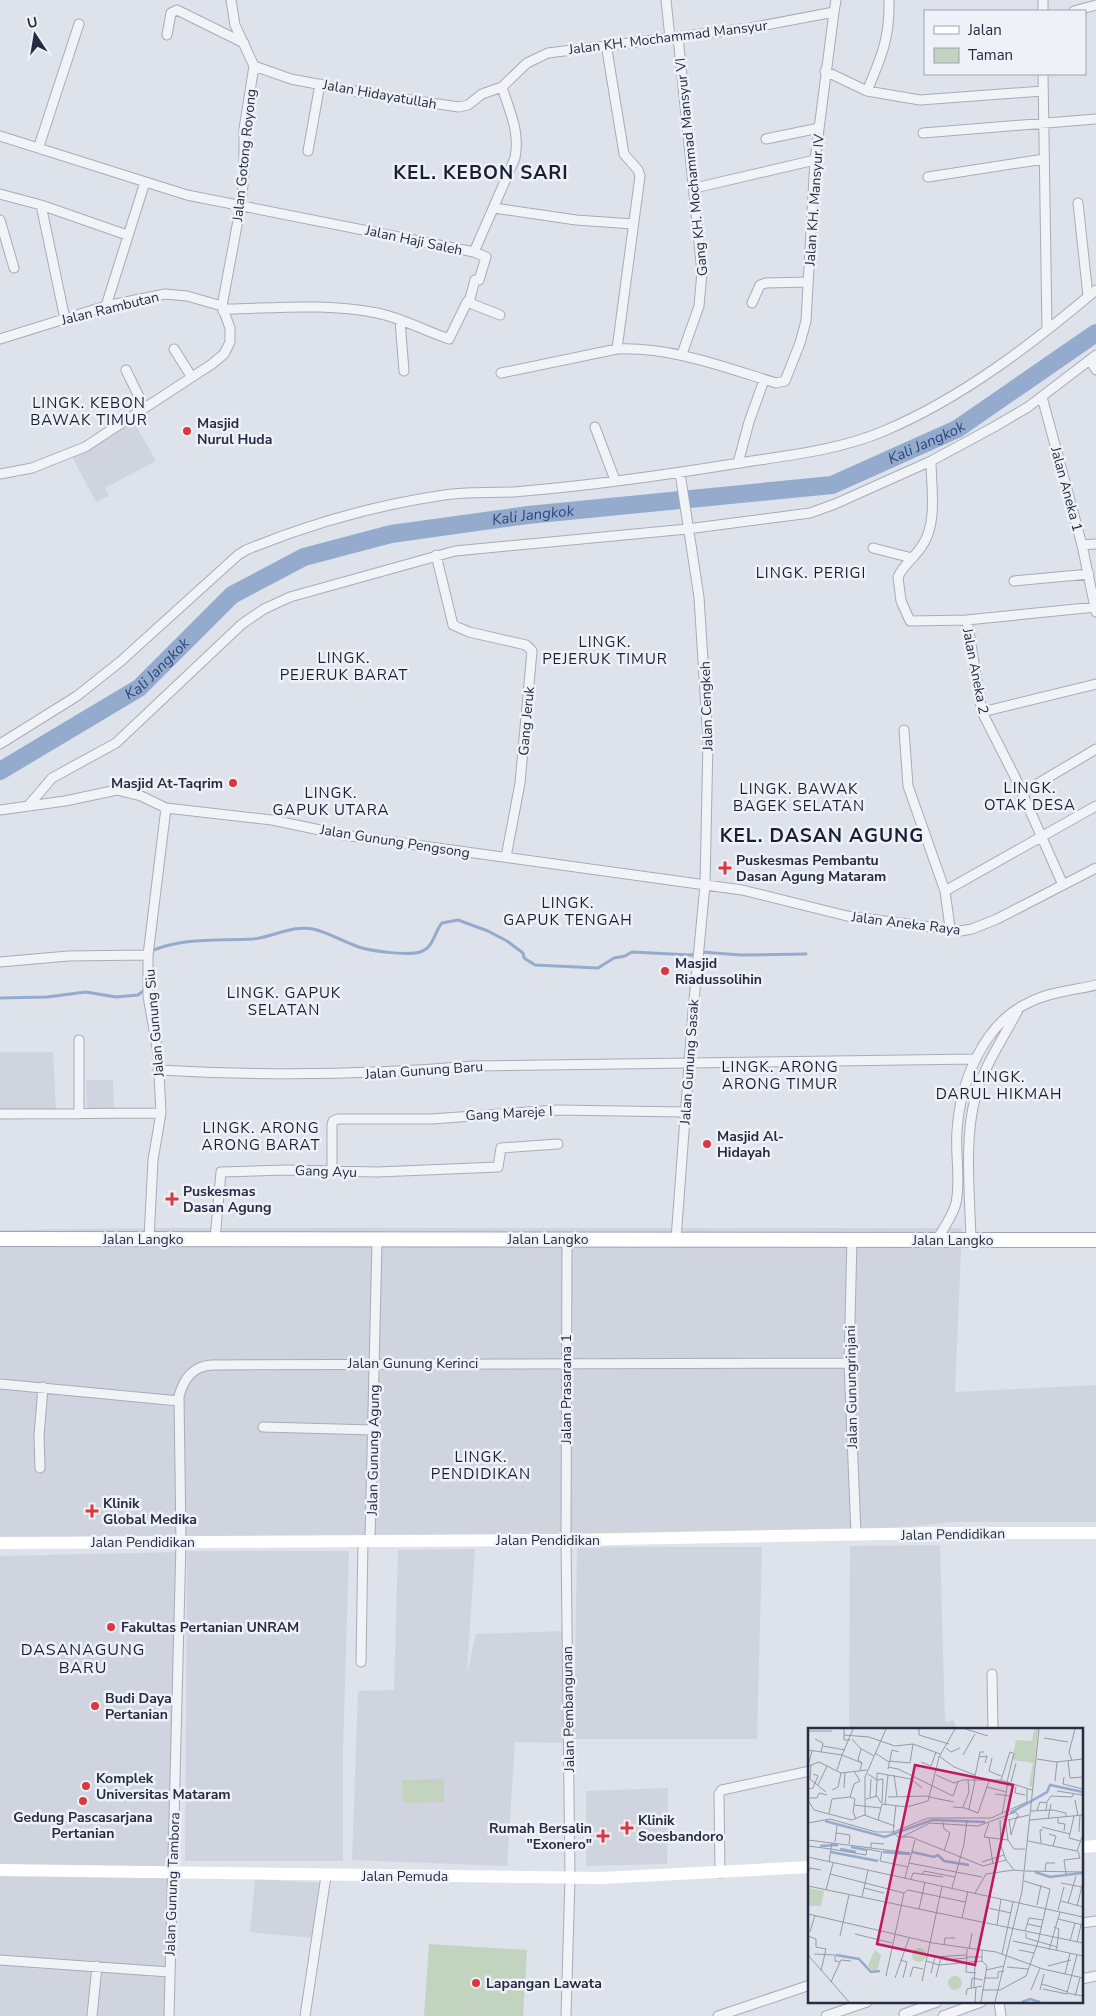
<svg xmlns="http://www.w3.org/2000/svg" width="1096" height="2016" viewBox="0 0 1096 2016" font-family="'Nunito Sans',sans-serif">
  <rect width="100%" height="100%" fill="#dee2ea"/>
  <path fill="#d0d4df" d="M131,417L156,461L105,488L109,496L96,502L71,455Z
    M0,1052H53L56,1109H0Z
    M86,1080H113L114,1110L87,1109Z
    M153,1228H962L955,1392L1096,1385V1522H950L861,1533L0,1541V1230Z
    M940,1545L945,1722L954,1720L956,1730H849L850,1546Z
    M577,1547H762L757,1739H574Z
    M475,1549L467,1673L476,1634L563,1631L562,1743L515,1742L507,1866L352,1860L358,1691L394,1690L398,1550Z
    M187,1551H349L343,1749V1861H185Z
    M180,1552L166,2016H0V1556Z
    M668,1788L667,1864L586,1866V1791Z
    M255,1879L319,1883L312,1938L250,1932Z"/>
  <path fill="#c2d4bf" d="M444,1779V1802L403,1803L402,1780Z
    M429,1944L527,1950L523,2016H424Z"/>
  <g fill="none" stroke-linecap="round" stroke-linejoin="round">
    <path stroke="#95abce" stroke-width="3" d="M151,951C186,937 217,941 253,939C273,937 292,925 313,929C327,932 342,941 356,946C369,951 407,956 420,952C434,948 434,932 442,923L458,920L488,931L507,941L523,953L524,958L535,965L598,968L614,958L625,956L632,952L691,955L702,952L741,955L806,954
      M0,998L47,997L86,992L116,997L138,995L147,988"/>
    <path stroke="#95abce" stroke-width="18" id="s1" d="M0,771L139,688L232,595L304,557L391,534L528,515L832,485L957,429L1096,333"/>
    <g stroke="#a7acb8" stroke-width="11">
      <path id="street" d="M666,0L670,38
        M1043,11V0
        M1074,11L1096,5
        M167,35L171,13L177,10L244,43
        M678,37L702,272L699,306L682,354
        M606,44L624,154L638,170L640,176L617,349
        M254,66L291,79L375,95L459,107L468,105L482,94L502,87L527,63L548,53L750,28L834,12L836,0
        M825,71L867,91L920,100L1043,91
        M1043,74L1047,330
        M867,91C881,58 890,38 889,0
        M923,133L1096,119
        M0,136L187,195L474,252L515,158C520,131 510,113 502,87
        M766,139L819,128
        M39,146L79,24
        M308,151L320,84
        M928,177L1044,159
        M695,188L815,160
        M0,194L41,205L127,235
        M1078,203L1088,296
        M41,205L65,319
        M494,208L576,220L633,224
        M0,220L14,268
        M469,302L475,280H479L486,257L474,252
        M752,303L760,285L766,283L808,282
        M106,306L145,182
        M223,311L228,309C277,308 328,303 377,313C402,318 425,331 449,339L467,302L500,315
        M400,320L404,371
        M0,339L106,306L165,294L187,296L222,306
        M174,349L191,376
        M1090,360L1096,370
        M126,370L144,407
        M501,373L617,349C673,347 724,367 776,383L785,381L800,343L806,321L815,160L834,12
        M1042,397L1082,545L1096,612
        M595,427L615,480
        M931,461C931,487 938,523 922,546C915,557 903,565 898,577L901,601L910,621L967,620L1096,607
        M738,463L749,422L764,380
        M0,474L32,468L85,447L212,364L224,354L230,342V328L222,306L241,204L244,175V129L254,66L235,25L231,0
        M1082,545L1096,544
        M873,548L912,558
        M436,555L453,625L469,632L526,645L532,651L520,783L506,857
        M1014,581L1089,574
        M967,620L982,712L1015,777L1063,885
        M982,712L1096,684
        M904,730L908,786L945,891L950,928
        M0,744L77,696L121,661L238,555L246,550C309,524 376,505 444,495C471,491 498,494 525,491C595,485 665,475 733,464C783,456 837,451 884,431C962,398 1032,344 1096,290
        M1022,793L1096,749
        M29,805L52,778L116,743L242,624L264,609L290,597L455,551L687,529L810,513L835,504L931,461L994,427L1028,407L1096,355
        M0,810L65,801L117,790L141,796L166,808L272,820L344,835L742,890L847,916L960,931L972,929L997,919L1096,868
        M945,891L1096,806
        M0,962L68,956L148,955
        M158,1070C264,1076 368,1075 473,1066L976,1059
        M0,1114L161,1113
        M79,1114V1040
        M332,1171V1125L333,1121L338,1119H432L556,1110L686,1112
        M149,1239L153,1160L161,1113L158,1053L148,996V955L166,808
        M215,1239L221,1172L286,1170L377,1172L498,1167L501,1148L558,1144
        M676,1239L693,1011L705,885L708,741L699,597L680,473
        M852,1239L849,1363L856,1534
        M937,1240C943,1228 953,1216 956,1203C961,1180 955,1154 957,1131C960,1083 983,1023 1030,1002C1050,992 1075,990 1096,985
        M971,1240C970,1198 964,1139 975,1099C983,1067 1003,1039 1018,1010
        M0,1384L179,1401
        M263,1427L373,1430
        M40,1468L39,1436L43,1387
        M370,1540L377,1241
        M361,1662L363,1540
        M992,1674L993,1730
        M720,1873L719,1794L722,1790L810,1771
        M1082,1923L1096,1921
        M0,1960L169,1972
        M1082,1979L1096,1976
        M999,2002L1001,2016
        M904,2014L937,2002
        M92,2016L97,1966
        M169,2016L181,1542L179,1396C184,1378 193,1366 212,1365L849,1363
        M305,2016L326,1876
        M566,2016L570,1878L566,1540L567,1238
        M718,2016L810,1985
        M826,2016L867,2002
        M943,2016L981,2002"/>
    </g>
    <g stroke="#9ca4b7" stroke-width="16">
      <path id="primary" d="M0,1239L1096,1240"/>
    </g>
    <use href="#street" stroke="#f2f3f7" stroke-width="9"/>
    <path stroke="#fff" stroke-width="12" d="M0,1543L566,1540L938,1533H1096
      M1082,1847L1096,1846
      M0,1870L601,1878L810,1867"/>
    <use href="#primary" stroke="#fff" stroke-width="14"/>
  </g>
  <g fill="#dc363f" stroke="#eef1f7" stroke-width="2">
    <circle cx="187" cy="431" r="5"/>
    <circle cx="233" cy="783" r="5"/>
    <path d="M722.5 860.5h5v5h5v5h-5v5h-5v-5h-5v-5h5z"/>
    <circle cx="665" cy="971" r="5"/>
    <circle cx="707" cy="1144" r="5"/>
    <path d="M169.5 1191.5h5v5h5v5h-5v5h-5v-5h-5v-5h5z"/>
    <path d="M89.5 1503.5h5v5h5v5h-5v5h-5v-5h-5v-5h5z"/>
    <circle cx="111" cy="1627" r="5"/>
    <circle cx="95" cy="1706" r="5"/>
    <circle cx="86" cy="1786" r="5"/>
    <circle cx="83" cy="1801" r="5"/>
    <path d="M624.5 1820.5h5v5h5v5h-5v5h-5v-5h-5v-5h5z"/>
    <path d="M600.5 1828.5h5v5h5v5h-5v5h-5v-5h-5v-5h5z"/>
    <circle cx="476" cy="1983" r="5"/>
  </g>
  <g text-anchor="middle" stroke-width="5" stroke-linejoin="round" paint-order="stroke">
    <g font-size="14" fill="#262d42" stroke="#eef1f7">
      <text transform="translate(668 37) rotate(-7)" y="5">Jalan KH. Mochammad Mansyur</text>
      <text transform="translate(380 94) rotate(10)" y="5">Jalan Hidayatullah</text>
      <text transform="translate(244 155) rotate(-84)" y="5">Jalan Gotong Royong</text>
      <text transform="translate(691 167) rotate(-96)" y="5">Gang KH. Mochammad Mansyur VI</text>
      <text transform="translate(814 200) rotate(-86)" y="5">Jalan KH. Mansyur IV</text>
      <text transform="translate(414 240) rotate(12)" y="5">Jalan Haji Saleh</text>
      <text transform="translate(110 308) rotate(-14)" y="5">Jalan Rambutan</text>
      <text transform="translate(1067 489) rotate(75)" y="5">Jalan Aneka 1</text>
      <text transform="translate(976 671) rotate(79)" y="5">Jalan Aneka 2</text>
      <text transform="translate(706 706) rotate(-92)" y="5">Jalan Cengkeh</text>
      <text transform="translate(526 721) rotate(-85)" y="5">Gang Jeruk</text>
      <text transform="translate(395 841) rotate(9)" y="5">Jalan Gunung Pengsong</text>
      <text transform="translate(906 923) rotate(7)" y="5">Jalan Aneka Raya</text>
      <text transform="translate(154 1023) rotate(-95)" y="5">Jalan Gunung Siu</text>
      <text transform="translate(689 1062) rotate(-86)" y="5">Jalan Gunung Sasak</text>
      <text transform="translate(424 1070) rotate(-4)" y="5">Jalan Gunung Baru</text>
      <text transform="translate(509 1113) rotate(-3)" y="5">Gang Mareje I</text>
      <text transform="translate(326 1171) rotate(2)" y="5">Gang Ayu</text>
      <text x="143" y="1244">Jalan Langko</text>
      <text x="548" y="1244">Jalan Langko</text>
      <text x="953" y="1245">Jalan Langko</text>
      <text x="413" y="1368">Jalan Gunung Kerinci</text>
      <text transform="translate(851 1387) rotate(-91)" y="5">Jalan Gunungrinjani</text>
      <text transform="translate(566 1389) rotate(-90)" y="5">Jalan Prasarana 1</text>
      <text transform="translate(373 1450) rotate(-89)" y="5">Jalan Gunung Agung</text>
      <text transform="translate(953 1534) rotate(-1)" y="5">Jalan Pendidikan</text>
      <text x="548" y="1545">Jalan Pendidikan</text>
      <text x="143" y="1547">Jalan Pendidikan</text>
      <text transform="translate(568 1709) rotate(-91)" y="5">Jalan Pembangunan</text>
      <text x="405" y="1881">Jalan Pemuda</text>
      <text transform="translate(172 1884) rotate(-88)" y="5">Jalan Gunung Tambora</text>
    </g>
    <g font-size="14" font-weight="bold" fill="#262d42" stroke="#eef1f7" text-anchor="start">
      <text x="197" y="428">Masjid<tspan x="197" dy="16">Nurul Huda</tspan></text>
      <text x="223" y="788" text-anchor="end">Masjid At-Taqrim</text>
      <text x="736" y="865">Puskesmas Pembantu<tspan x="736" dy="16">Dasan Agung Mataram</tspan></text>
      <text x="675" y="968">Masjid<tspan x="675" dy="16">Riadussolihin</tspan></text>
      <text x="717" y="1141">Masjid Al-<tspan x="717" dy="16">Hidayah</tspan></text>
      <text x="183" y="1196">Puskesmas<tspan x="183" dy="16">Dasan Agung</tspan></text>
      <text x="103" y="1508">Klinik<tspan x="103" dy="16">Global Medika</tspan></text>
      <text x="121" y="1632">Fakultas Pertanian UNRAM</text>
      <text x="105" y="1703">Budi Daya<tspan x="105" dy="16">Pertanian</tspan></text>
      <text x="96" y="1783">Komplek<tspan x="96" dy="16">Universitas Mataram</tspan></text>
      <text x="83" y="1822" text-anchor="middle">Gedung Pascasarjana<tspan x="83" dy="16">Pertanian</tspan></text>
      <text x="638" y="1825">Klinik<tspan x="638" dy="16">Soesbandoro</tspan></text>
      <text x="592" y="1833" text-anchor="end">Rumah Bersalin<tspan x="592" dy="16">"Exonero"</tspan></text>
      <text x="486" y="1988">Lapangan Lawata</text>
    </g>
    <g font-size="15" letter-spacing="1" fill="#181f33" stroke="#eef1f7">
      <text x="89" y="408">LINGK. KEBON<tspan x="89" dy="17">BAWAK TIMUR</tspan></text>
      <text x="811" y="578">LINGK. PERIGI</text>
      <text x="605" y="647">LINGK.<tspan x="605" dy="17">PEJERUK TIMUR</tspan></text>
      <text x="344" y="663">LINGK.<tspan x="344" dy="17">PEJERUK BARAT</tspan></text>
      <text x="1030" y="793">LINGK.<tspan x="1030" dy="17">OTAK DESA</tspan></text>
      <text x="799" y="794">LINGK. BAWAK<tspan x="799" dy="17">BAGEK SELATAN</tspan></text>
      <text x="331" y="798">LINGK.<tspan x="331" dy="17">GAPUK UTARA</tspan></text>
      <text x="568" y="908">LINGK.<tspan x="568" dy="17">GAPUK TENGAH</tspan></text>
      <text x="284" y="998">LINGK. GAPUK<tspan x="284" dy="17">SELATAN</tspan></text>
      <text x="780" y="1072">LINGK. ARONG<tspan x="780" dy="17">ARONG TIMUR</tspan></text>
      <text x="999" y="1082">LINGK.<tspan x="999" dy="17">DARUL HIKMAH</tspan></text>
      <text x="261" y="1133">LINGK. ARONG<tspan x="261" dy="17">ARONG BARAT</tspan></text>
      <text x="481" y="1462">LINGK.<tspan x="481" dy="17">PENDIDIKAN</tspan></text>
    </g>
    <g font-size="15" font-style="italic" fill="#2b477b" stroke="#eef1f7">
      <text dy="5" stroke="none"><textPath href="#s1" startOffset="1012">Kali Jangkok</textPath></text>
      <text dy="5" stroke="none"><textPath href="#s1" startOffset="608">Kali Jangkok</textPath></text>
      <text dy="5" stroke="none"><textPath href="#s1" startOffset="188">Kali Jangkok</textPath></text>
    </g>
    <g font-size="16" letter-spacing="1" fill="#181f33" stroke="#eef1f7">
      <text x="83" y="1655">DASANAGUNG<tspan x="83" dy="18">BARU</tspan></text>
    </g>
    <g font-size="19" font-weight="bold" letter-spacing="1" fill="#181f33" stroke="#eef1f7">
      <text x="481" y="179">KEL. KEBON SARI</text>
      <text x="822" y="842">KEL. DASAN AGUNG</text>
    </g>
  </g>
  <g transform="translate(808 1728)">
    <rect width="275" height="275" fill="#dee2ea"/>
    <path d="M226,1H230L224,59L221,58L225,35L204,32L208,12L224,13ZM0,160L16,163L13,178H0ZM104 227a7 7 0 1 1 14 0a7 7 0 1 1-14 0ZM67,222L73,227L70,241L64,243L60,237ZM140 255a7 7 0 1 1 14 0a7 7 0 1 1-14 0Z" fill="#c2d4bf"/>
    <path fill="none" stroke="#95abce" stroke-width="2.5" d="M202,85L239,64L242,57L275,64M17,93L77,109L124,92L177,94M12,118L30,117M43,119L59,122M32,121L48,124M23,124L70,133M75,124L102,126M104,124L126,129L130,127L136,133L161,137M227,144L242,149L274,145M28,227L51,231L63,244L72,243M214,274L222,271L232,274"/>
    <path fill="none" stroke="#949aa7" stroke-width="1" d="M36,1V12H42M45,1L34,27L54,35L52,42M111,1V7L141,16M158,1L180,8M0,3H24M36,7L61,9L87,18L105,16L132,26M236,10L260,14M7,11L15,15L13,24M44,11L52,20L66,28M15,18L37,22M138,20L143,24L152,20M53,21L50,32L54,35M0,22L34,27L29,42M67,25L81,34M155,27L167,6M131,28L146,39L167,47M171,29L179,28L177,35M184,30L181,43L193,48M229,31L248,34L275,31M81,33L102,35L105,16M260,33L262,50L275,49M264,33L261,24L267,1M113,34L123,38L128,24M3,37L2,51L18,64M0,38L11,34L33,45L59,42M0,38L4,23M80,39L90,41L145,68L150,54M80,41L84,22L91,24M60,46L69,52L68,68M86,47L89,68M128,47L146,55L155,52H193L224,62M256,49L255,56L275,61M75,51L69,52V45L103,51L114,60M193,52L202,24L205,25M166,53L172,24H176M247,53L249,34M199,54L206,25M203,54L208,35M10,57L19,38M208,58L207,65L217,67M179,59L198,64M36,60L37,45M0,61L5,60L10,48L5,46M24,62L30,59L33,45M249,63L275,67M187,66L203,68M42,69L46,56L52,53L46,43M62,69L63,51M80,69L121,68M121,69L146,74M0,70H9L11,65L19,67M58,71L69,68L73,75M0,72L6,82L44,92L56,87L70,92L74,76L99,79L120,73L131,29L147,1M267,72L270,88M74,75L75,51M238,75L243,68L264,69L266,65M46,77L73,80M77,77L80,47M145,79L157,80L170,85L181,53M155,79L161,64L160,52M161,81L167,53M229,82L232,74L239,75L238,82M223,83L245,82L258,85V89M21,85L24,71L42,69L47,71L45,84L48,91M194,86L200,54M57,87V49L78,1M197,90L200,112L206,121H217M250,90V95L257,96L256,103M201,91L203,107M240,91L243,76M70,92L87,98M192,92L193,118L198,132M200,92L221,87M222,92L275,87M135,94L136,101L142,105L136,123M0,95L22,91L68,104H85M181,95L176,109L200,112M234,99L262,106M85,104L120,90H183L219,74V61M85,104L90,109H103L175,138L198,132L206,142L216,143M85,104L88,77M271,104L272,87M28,105L42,107L41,116M241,106L248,108L245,118M262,106L266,88M262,106L261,110L272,113M203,107L209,88M94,109L122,95L170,98L208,84L211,89M181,110L185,136M0,112L102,125M220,113L269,123L274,109M27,114L29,98M233,115L232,102H235M0,118L23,121M63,120V115L76,116M23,121L58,127L59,121L74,124M74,124L72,133L100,139M0,129L275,189M21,134L24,114M174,134L196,127M101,135L174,149M217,143L275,144M237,143L238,135H247M0,145L2,140L13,142M22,146L96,165L100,162L157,174M258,146L256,132L272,130L270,123M114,147L116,143L147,149M97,150L107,112M103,151L105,145L135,149M253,155L274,159M0,158L275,215M56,160L76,165M144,160L156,116L159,92M18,162L25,135M167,165L178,146L206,142M54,169L60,142M253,173L275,179M260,175L268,148M229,177L233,157M269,178L275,154M180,180L203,185M111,181L117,154M250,182L256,159M0,186L125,215L188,224L235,241L275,250M154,190L160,163M250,191L275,197M219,196L234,199M189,197L193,171M246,199L251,201L249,219M217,203L221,190L235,192M2,204L7,187M218,205V210L249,219L248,222M47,206L84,215M0,208L8,211V219L18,221L13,243M32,208L41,167M205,213L275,228M262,213L267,195M269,214L273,197M136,217L137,210H147M159,221L158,244L168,245M161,221L164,205M171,222L182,169M211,222L226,225M241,222L252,184M6,226L27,227V233L32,234M194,226L205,174M0,227L41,274M269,227L259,265L275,268M158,229H174M92,232L99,234L95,250M137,232L158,230M118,233L131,237L174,233M240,238L263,232M199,239L220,241M178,242L196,238M123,245L127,229L158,227M257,246L262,225M78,248L96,165M102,249L105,239L115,241M128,249L133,230M87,250L101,210M176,250H190V244L196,243M114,253L134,158M23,254L33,232L43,233M234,256L260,264M166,259L167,234M163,260L164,250L175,252M235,261L259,266M174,262H192L218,248L230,214L242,161L216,153M223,262L232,240M232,262L236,246M158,267L159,261L174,258M267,268L272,250M167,274L168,259M173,274L179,238L174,233V222M187,274L214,163L231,1"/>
    <path fill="#c2185b" fill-opacity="0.15" stroke="#c2185b" stroke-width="2.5" d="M107,37L205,57L167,237L69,216Z"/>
    <rect width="275" height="275" fill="none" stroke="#262d42" stroke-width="2.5"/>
  </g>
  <rect x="924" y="10" width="162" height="65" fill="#eef1f7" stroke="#9ea3af"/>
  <rect x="934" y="26" width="25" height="8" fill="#ffffff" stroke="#9ea3af"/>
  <text x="968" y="35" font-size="15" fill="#262d42">Jalan</text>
  <rect x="934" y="48" width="25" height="15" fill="#c2d4bf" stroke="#9ea3af"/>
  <text x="968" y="60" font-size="15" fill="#262d42">Taman</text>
  <g transform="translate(35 35) rotate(348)" stroke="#eef1f7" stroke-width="4" paint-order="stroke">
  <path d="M0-4L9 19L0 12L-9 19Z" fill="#262d42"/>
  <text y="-8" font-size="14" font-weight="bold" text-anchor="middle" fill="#262d42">U</text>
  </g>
</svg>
